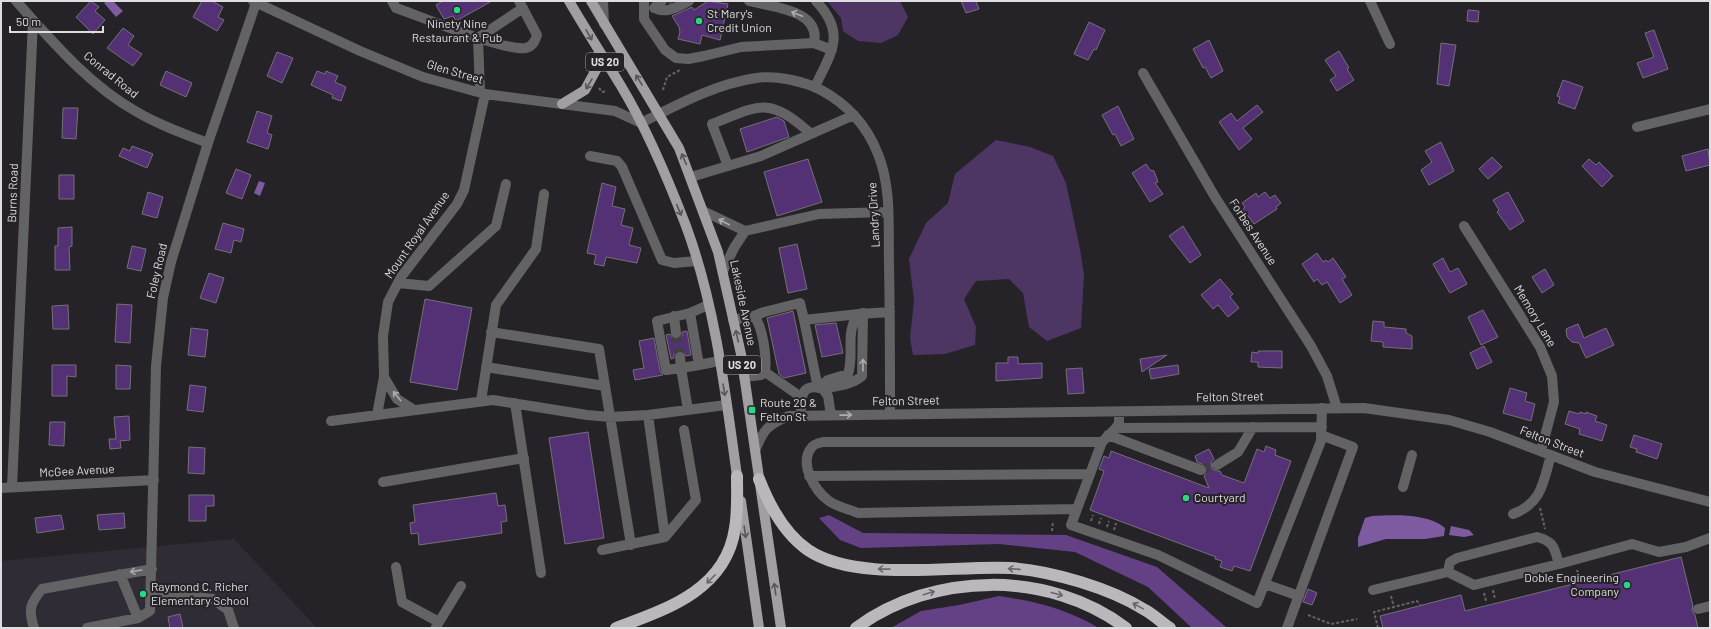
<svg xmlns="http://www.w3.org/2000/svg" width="1711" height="629" viewBox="0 0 1711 629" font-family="Barlow,sans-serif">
  <rect width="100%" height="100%" fill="#262328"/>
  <path fill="#302c36" d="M234,539L317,628H1V561Z"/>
  <path fill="#4d3664" d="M827,1H900L908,17L898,35L881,43L858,41L843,31L841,18Z
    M996,140L1030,147L1053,156L1066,183L1080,249L1084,275L1081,328L1047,341L1029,327L1023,293L1009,279L976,281L964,299L976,327L975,345L945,354L913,355L910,338L914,301L909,259L926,223L948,203L955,174Z"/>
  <path fill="#644185" d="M829,515L863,533L1066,535L1157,567L1227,628H1192L1148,587L1075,552L999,544L861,548L840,540L819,518Z
    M999,596C1037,602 1064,608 1099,628H891L921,611L959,605Z"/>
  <path fill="#7e5ba1" d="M107,1H113L123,11L116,17L104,3Z
    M259,181L265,183L260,196L254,193Z
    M1372,516C1395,515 1427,513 1445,528L1444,536L1425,539H1386L1358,547V538L1365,518Z
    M1451,526L1469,530L1474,535L1464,537L1449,535Z"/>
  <path fill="#543174" stroke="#737076" d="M91,1L99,7L95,11L105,20L93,34L76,17Z
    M202,1H212L223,7L218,17L224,20L217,31L193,17Z
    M443,1H492L456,21L453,16L444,19L436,5Z
    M708,1L728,4L720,40L702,35L700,44L678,39L680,32L679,27L672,16L692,7L694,10Z
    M961,1H976L979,9L966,13Z
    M1468,10L1479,11L1478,22L1467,21Z
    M1089,22L1105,30L1096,50L1094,49L1088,60L1074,54Z
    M123,28L134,36L128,45L142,54L133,66L107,48Z
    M1654,30L1668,69L1643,78L1637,63L1654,57L1645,33Z
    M1209,40L1223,71L1211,78L1205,67L1203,68L1193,49Z
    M1441,43L1456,45L1449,86L1437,84Z
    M1339,51L1349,68L1347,69L1354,80L1337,91L1330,80L1336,76L1325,60Z
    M277,52L293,58L282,83L267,76Z
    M166,71L192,83L186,97L160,85Z
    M317,71L325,74L326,71L338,76L335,82L346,87L341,101L332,98L333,95L311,85Z
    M1563,80L1583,87L1575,109L1558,103L1560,97L1557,96Z
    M1257,105L1263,112L1243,128L1252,139L1239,150L1219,122L1231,113L1237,121Z
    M1118,106L1134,139L1121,146L1115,134L1113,135L1102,115Z
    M63,108H78L76,139L62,138Z
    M257,111L272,116L267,133L272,135L268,149L247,142Z
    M777,117L784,121L789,137L747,152L740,129Z
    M1441,142L1454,171L1429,185L1421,170L1432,162L1425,151Z
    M132,146L153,154L147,168L119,156L123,148L130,151Z
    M1708,149L1710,165L1686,171L1682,156Z
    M1492,157L1502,167L1488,179L1479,169Z
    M808,159L822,202L777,216L764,172Z
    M1589,159L1596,165L1599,162L1613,176L1602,187L1582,166Z
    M1146,164L1150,170L1154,171L1158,182L1155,183L1163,194L1150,202L1132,173Z
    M236,169L251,175L242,199L226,193Z
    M59,175H74V199H59Z
    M602,183L616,187L612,206L625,209L621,225L633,228L629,245L641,248L637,263L606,257L604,266L594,264L596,255L587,253Z
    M148,192L163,197L157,218L142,214Z
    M1265,192L1270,198L1275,195L1281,203L1276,207L1277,209L1254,224L1243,209L1245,207L1242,203L1256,193L1258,197Z
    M1508,192L1524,221L1510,230L1497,212L1499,210L1493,200Z
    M223,223L244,229L241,242L234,240L231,253L215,249Z
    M1183,226L1201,255L1190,263L1169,236Z
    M72,227V246L69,247L70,270H55V246H58V228Z
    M797,244L807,289L788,293L779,248Z
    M132,246L146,249L141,271L127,268Z
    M1317,253L1323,262L1326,260L1328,262L1333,258L1346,277L1342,279L1352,295L1340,303L1327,282L1322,285L1317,279L1314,282L1302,264Z
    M1443,258L1450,272L1458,268L1467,284L1450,293L1433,264Z
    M1545,269L1554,285L1542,293L1532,277Z
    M209,273L224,278L216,303L200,298Z
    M1220,279L1233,294L1230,297L1239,308L1228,317L1218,305L1213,309L1201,295Z
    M425,299L472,308L457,390L410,382Z
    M117,304L132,305L130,343L115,342Z
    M68,305L69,329H53L52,306Z
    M1483,310L1498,337L1481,345L1468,317Z
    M793,311L806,373L784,378L779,374L767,318Z
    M1373,321L1384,322V327L1406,329V333L1412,336V349L1383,347V342L1371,341Z
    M836,323L843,353L822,357L815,325Z
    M1578,324L1584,338L1606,328L1614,345L1586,358L1579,343L1572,342L1567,337L1566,329Z
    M191,328L208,330L205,357L188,355Z
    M687,331L691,355L686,356L683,351H679L674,354V358L671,359L666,335L670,334L673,339H677L682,336V332Z
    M654,338L660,371L663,375L635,380L633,370L644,368L639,341Z
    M1484,346L1492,362L1477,369L1470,353Z
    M1258,351H1282V368L1258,367V362H1251L1252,352L1258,353Z
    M1167,355L1142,372L1140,359Z
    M1008,357H1018V364L1042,363V378L996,381V363H1008Z
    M52,365H76V377L67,376V396H52Z
    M116,365L131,366L130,389H116Z
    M1178,365L1179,374L1151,379L1149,369Z
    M1082,368L1084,393L1068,394L1066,369Z
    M190,385L206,387L203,412L187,410Z
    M1510,388L1527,393L1525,401L1535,404L1531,421L1503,413Z
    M1569,411L1579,414L1580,412L1586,414V412L1597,416L1595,421L1607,425L1602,441L1579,434L1580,429L1565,424Z
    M129,416L130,440L120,441L121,448L110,449L109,439H116L114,417Z
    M50,422H65L64,446L49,445Z
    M588,432L604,538L565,544L549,438Z
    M1634,435L1662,444L1657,459L1636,452L1637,449L1630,447Z
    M1266,446L1276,450L1275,455L1291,461L1250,571L1234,566L1232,571L1220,567L1222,561L1215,559L1216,557L1090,510L1104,471L1099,469L1104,456L1109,458L1111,451L1209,488L1204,476L1207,472L1206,466L1197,462L1195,456L1209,449L1214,459L1211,462L1212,469L1217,471H1220L1222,475L1244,483L1257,449L1264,452Z
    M189,447L205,448L204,474L188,473Z
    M496,493L498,506L505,505L507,521L501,522L502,533L419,545L418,533L411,534L410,523L415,522L413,505Z
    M189,495H214V506H206V521H189Z
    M124,513L125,528L99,530L97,515Z
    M61,515L64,529L37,533L35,518Z
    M1681,557L1693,606L1692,610L1695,615L1698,628H1383L1380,616L1461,595L1465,611Z
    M1308,589L1317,593L1312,605L1303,602Z
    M180,614L183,628H170L168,617Z"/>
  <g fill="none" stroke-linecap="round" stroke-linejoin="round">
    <path stroke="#423f44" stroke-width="10" stroke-dasharray="10 5" stroke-linecap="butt" d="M654,8L672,1
      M676,333L680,357
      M1201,470L1217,465"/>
    <path stroke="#676469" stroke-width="2" stroke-dasharray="3 2" stroke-linecap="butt" d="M599,88L602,92L607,91
      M663,90L667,77L680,70
      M1540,508L1545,529
      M1091,521L1093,515
      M1099,524L1101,518
      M1107,527L1109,521
      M1114,530L1116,523
      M1052,531L1053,521
      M1577,570L1579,577
      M1493,590L1495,599
      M1484,593L1486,601
      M1391,596L1394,607
      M1308,615L1331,624L1357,619
      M1378,628L1374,612L1417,601L1420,605"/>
    <path stroke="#636264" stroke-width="10" d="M16,1C52,41 89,85 137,112C159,125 184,134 208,143
      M253,1L360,51L423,77L485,94L615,111L641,123C677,105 715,84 756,78C776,75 803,81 821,90C847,104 867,126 878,154C892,189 888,228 889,265C890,315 890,364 890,414
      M392,1L396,8C420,16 505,52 526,48C533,46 535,41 537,35L519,1
      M603,1L604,24
      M644,1V19L665,50L676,58L688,59L704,56L741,47L814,43L832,50
      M662,1L654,8C667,14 677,7 689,1
      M749,1C773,7 821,10 814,43
      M1370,1L1390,44
      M478,38L480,92
      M478,38L523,8
      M1143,73L1215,197L1311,346L1327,376L1337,408
      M815,87C831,52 847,34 816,1
      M1637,127L1710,109
      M590,156L617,161L622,167L662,260L674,263L697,261
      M728,166L712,124C760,105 768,96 810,133
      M691,177L761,156L854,115
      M703,211L745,231L819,214L888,212
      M1464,226L1540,347L1552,376L1554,402L1541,451
      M723,271L734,248L745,231
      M398,283L429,286L496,226L506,184
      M708,305L690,313L699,365L719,361
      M674,316L676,333
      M754,316L764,312L800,303L804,320L859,314
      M733,320L754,316C763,327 767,358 765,372L761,375L744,377
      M804,320L818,388L828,380L848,374C855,353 844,332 859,314L890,312
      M491,332L599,349L631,545
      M680,357L681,368L666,370L657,321L690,313
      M486,367L605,386
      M765,372L801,397
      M384,377L397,399L414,410
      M823,389C836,386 852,385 862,376L863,313
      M481,401L496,305L536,249L544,194
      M515,403L541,573
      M688,410L681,368L699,365
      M1119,412V423L1116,428L1102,442L1071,525L1158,555L1257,603L1321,441L1322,408
      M377,415L384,377L383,336L388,302L401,277L457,204L464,190L485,94
      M648,415L665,537
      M801,416C801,398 800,382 823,389L828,396L831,415
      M331,421L493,400L587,415L610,417L648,415L726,405
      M1116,428L1322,427
      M1108,435L1201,470
      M755,451C763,430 768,424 789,416L1364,408L1449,420L1490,432L1595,472L1710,502
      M1217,465L1238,452L1253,427
      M809,476L1090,474
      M383,482L524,458
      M12,487L33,21
      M1403,487L1412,455
      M1,488L154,480
      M1077,509L858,513C849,509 837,507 829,501C815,491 798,463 812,447C814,444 819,443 823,442H1102
      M1513,514C1542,503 1543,483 1551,455
      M602,550L665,537L696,500L684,430
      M396,567L402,602L439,622
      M1448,572L1450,562L1457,558L1537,537C1555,542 1554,548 1559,564
      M120,574L138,618
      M1265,584L1299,596
      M1373,590L1448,572L1474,585L1559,564L1632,544L1659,552L1686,547L1710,538
      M150,592L213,599L228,610L234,628
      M1698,609L1710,606
      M436,627L461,586
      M34,628C28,609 30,604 42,589L152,569
      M87,628L138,618L150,611L156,366L163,298L171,262L208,143L256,3
      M1287,628L1353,447L1321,435"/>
    <path stroke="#a19fa4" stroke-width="10" d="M569,1C586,30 604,58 621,86C647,129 668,179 686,226C716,307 726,398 738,483
      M591,1L679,148L718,252L741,354L781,628
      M562,104L585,90L598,66L601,58L599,52
      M741,501L759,628"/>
    <path stroke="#bab7bd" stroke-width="12" d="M759,479C769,505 785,534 808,550C857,583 953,565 1011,568C1052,571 1110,588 1145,610C1154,615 1161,622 1170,628
      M616,628C667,609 726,590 735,528C738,511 737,494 737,476
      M856,628C933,571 1049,570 1126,628"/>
  </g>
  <defs><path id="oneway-shaft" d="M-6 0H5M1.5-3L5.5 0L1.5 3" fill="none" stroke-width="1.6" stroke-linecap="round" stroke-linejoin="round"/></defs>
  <g stroke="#adacae">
    <use href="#oneway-shaft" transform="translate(797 14) rotate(-159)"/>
    <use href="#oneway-shaft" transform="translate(724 222) rotate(-153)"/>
    <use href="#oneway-shaft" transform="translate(863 365) rotate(-90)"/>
    <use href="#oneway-shaft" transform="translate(397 396) rotate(-129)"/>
    <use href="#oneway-shaft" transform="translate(846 415) rotate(-1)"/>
    <use href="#oneway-shaft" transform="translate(136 571) rotate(171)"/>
  </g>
  <g stroke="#57555a">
    <use href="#oneway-shaft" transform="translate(589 35) rotate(60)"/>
    <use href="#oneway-shaft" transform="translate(639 80) rotate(-122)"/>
    <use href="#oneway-shaft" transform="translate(589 84) rotate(121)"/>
    <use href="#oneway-shaft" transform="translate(684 159) rotate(-113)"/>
    <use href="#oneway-shaft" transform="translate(679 210) rotate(67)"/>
    <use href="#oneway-shaft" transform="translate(737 336) rotate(-102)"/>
    <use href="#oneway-shaft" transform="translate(724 390) rotate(81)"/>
    <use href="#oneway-shaft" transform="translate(745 532) rotate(82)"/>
    <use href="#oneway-shaft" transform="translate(775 589) rotate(-98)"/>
  </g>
  <g stroke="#69666b">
    <use href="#oneway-shaft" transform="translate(884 569) rotate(-179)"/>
    <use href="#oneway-shaft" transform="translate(1014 569) rotate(-176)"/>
    <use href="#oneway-shaft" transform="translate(711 579) rotate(135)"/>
    <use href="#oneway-shaft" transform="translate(929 593) rotate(-17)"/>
    <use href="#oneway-shaft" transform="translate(1057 594) rotate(15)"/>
    <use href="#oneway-shaft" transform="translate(1138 606) rotate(-151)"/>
  </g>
  <g fill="#29d885" stroke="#262328" stroke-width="1.5">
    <circle cx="457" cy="10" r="4"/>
    <circle cx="699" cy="21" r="4"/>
    <rect x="748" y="406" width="8" height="8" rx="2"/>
    <circle cx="1186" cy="498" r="4"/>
    <circle cx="1627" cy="585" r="4"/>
    <circle cx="143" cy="594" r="4"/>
  </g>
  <g text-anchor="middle" stroke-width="4" stroke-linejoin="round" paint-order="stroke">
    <g fill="#262328" stroke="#a7a5a9" stroke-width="1">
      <rect x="586" y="53" width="38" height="18" rx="3"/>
      <rect x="723" y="356" width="38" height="18" rx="3"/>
    </g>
    <g font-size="11" font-weight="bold" fill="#dedde0">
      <text x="605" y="66">US 20</text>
      <text x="742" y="369">US 20</text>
    </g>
    <g font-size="12" fill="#dedde0" stroke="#262328" text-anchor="start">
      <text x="707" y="18">St Mary's<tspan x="707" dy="14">Credit Union</tspan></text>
      <text x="457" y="28" text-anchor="middle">Ninety Nine<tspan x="457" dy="14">Restaurant &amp; Pub</tspan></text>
      <text x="760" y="407">Route 20 &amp;<tspan x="760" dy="14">Felton St</tspan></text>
      <text x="1194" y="502">Courtyard</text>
      <text x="1619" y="582" text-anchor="end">Doble Engineering<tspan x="1619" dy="14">Company</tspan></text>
      <text x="151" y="591">Raymond C. Richer<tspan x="151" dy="14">Elementary School</tspan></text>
    </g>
    <g font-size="12" fill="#dedde0" stroke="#262328">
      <text transform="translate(455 72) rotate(16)" y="4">Glen Street</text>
      <text transform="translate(111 75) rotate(39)" y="4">Conrad Road</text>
      <text transform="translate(13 193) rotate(-88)" y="4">Burns Road</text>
      <text transform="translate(874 215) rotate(-93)" y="4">Landry Drive</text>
      <text transform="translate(1253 232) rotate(57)" y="4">Forbes Avenue</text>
      <text transform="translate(417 235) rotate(-55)" y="4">Mount Royal Avenue</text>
      <text transform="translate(157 271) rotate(-77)" y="4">Foley Road</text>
      <text transform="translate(743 303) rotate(78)" y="4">Lakeside Avenue</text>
      <text transform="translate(1535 316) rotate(59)" y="4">Memory Lane</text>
      <text transform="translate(1230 397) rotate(-1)" y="4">Felton Street</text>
      <text transform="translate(906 401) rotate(-1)" y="4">Felton Street</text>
      <text transform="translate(1552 442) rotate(21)" y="4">Felton Street</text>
      <text transform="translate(77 471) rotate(-3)" y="4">McGee Avenue</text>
    </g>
  </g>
  <rect width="1711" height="629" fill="none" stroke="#dedde0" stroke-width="4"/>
  <path d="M10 26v6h93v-6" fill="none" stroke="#dedde0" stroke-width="2"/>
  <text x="16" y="26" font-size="12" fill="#dedde0" stroke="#262328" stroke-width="3" paint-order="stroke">50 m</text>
</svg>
